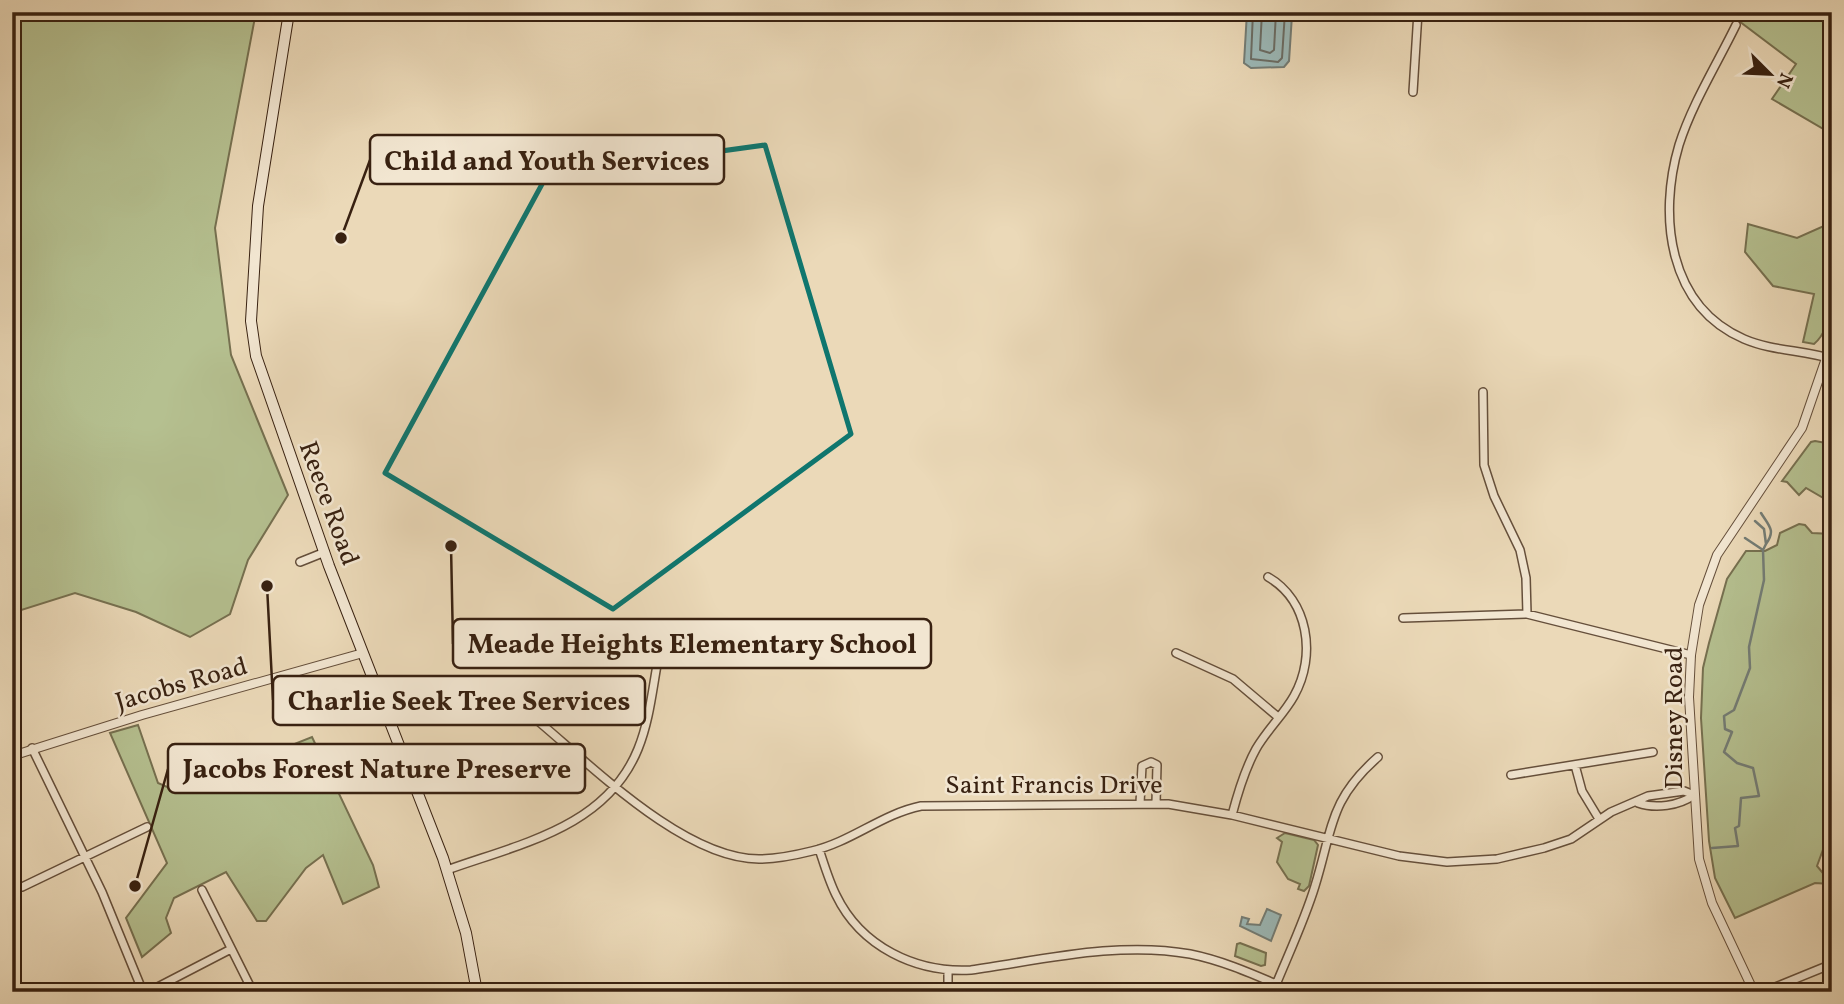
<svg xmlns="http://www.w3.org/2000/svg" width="1844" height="1004" viewBox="0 0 1844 1004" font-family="Vollkorn,serif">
  <rect width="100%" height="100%" fill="#ebd9b8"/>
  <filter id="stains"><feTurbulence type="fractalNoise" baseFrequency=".00286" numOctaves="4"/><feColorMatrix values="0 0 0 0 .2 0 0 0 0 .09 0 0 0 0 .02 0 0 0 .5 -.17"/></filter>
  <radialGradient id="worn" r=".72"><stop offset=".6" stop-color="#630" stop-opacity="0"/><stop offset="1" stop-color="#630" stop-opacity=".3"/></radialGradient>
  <path fill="#b5c090" stroke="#767050" stroke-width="2" d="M12,12H256L215,228L231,355L288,495L248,560L230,614L190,637L136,612L75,593L12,613Z
    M1727,12H1832V134L1772,99L1796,64Z
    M1832,205C1832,241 1843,320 1814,344L1803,342L1814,294L1773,286L1745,252L1748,224L1797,238L1824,226Z
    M1815,441L1832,444V503L1806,488L1799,495L1787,482L1782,481L1811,442Z
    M1799,524L1805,525L1812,533L1832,534V825L1817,866L1832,884L1815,883L1735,918L1715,878L1709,841L1701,718L1703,668L1709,643L1727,579L1746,551H1765L1777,545L1780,533Z
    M138,725L158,783L176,791L312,737L373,865L379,887L343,904L323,855L306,868L266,921H257L226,872L174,898L166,918L171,933L142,957L126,918L167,863L110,733Z
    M1285,833L1314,840L1318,845L1309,886L1304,891L1298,889L1300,884L1288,879L1277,862L1282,842L1277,838Z
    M1240,943L1266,953L1265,965L1261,966L1235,956L1237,944Z"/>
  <path fill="#9bb8b7" stroke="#737c75" stroke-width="2" d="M1247,12H1286L1292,15L1289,61L1284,67L1251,68L1244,63Z
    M1267,909L1281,915L1271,941L1240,926L1242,917L1249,919L1247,924L1260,925Z"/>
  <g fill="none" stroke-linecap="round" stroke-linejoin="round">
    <path stroke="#6a6c64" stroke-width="2" d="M1253,12L1251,59L1278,62L1282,58L1285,12
      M1262,12L1260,50L1270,53L1274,50L1276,12"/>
    <path stroke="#737c75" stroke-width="2.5" d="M1761,513C1769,526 1776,530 1766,544
      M1755,521L1764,529L1766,544L1763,550
      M1712,848L1738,846L1735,828L1739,826L1741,798L1759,796L1753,768L1737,763L1724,752L1732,732L1725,729L1724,716L1734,710L1750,668L1749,647L1764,580L1763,550L1745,538"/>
    <g stroke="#654f3b" stroke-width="10">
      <path id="minor" d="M1736,25C1717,64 1692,104 1679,145C1658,216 1668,306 1744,339C1772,351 1803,350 1832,359
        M1413,92L1418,12
        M1483,392L1484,465L1494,496L1520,550L1526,578L1527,614
        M300,562L325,552
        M1403,618L1527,614L1691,655
        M1176,653L1233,679L1278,717
        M519,694L532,716C589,763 683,859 759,859C776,859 796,855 812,851C851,842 882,814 921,806L1168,804L1232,815L1399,856L1447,862L1497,859L1544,848L1571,839L1611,812L1648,796L1684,791L1694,795
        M32,748L102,892L143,992
        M1575,765L1582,791L1599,819
        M1511,775L1653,752
        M1140,803L1142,766L1151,762L1157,765L1156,803
        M1638,803C1655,809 1679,806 1694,795
        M1232,815C1238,792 1245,769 1256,749C1267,730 1284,714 1294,696C1317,655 1308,600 1268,577
        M819,849C824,864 829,881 836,895C861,947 916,973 971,970C1042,960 1118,941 1190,954C1220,960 1248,972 1276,984
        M447,870C519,844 606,828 638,749C649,722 652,693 657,665
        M22,887L147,827
        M202,890L253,992
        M148,992L231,949
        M948,992V971
        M1273,992C1287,957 1304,922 1315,886C1333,828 1329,800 1378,757
        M1763,992L1832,964"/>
    </g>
    <g stroke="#654f3b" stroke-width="10">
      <path id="tertiary" d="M12,756L142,715L363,653
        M1754,992L1712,903L1699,859L1689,697L1691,655L1699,605L1717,555L1802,428L1832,341"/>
    </g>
    <g stroke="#382111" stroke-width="12">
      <path id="secondary" d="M289,12L258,206L251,321L256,356L329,566L443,858L466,933L477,992"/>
    </g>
    <use href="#minor" stroke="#f2e6d1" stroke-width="7"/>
    <use href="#tertiary" stroke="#f2e6d1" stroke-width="8"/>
    <use href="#secondary" stroke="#f2e6d1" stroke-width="10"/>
  </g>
  <path fill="none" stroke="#0f766e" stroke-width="5" stroke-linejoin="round" d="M765,145L851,434L613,609L385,473L547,175Z"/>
  <g text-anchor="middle" stroke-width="5" stroke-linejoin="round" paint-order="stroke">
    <g font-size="26" fill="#382111" stroke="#f2e6d1">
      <text transform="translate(330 503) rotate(70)" y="9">Reece Road</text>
      <text transform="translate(181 683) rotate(-16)" y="9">Jacobs Road</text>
      <text transform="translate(1673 718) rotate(-90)" y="9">Disney Road</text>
      <text x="1054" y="793">Saint Francis Drive</text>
    </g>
  </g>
  <path fill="none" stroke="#382111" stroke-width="2.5" d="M341 238L370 160M451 546L453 644M267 586L273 700M135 886L168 769"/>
  <g fill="#382111" stroke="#f2e6d1" stroke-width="2.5">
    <circle cx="341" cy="238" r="7"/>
    <circle cx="451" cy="546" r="7"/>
    <circle cx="267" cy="586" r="7"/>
    <circle cx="135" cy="886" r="7"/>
  </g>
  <g fill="#f2e6d1" stroke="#382111" stroke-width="2.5">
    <rect x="370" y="135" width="354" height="49" rx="7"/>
    <rect x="453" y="619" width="478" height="49" rx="7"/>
    <rect x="273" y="676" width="372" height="49" rx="7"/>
    <rect x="168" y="744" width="417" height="49" rx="7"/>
  </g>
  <g font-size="28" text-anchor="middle" font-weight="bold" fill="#382111">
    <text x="547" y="170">Child and Youth Services</text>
    <text x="692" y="653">Meade Heights Elementary School</text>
    <text x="459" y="710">Charlie Seek Tree Services</text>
    <text x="377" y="778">Jacobs Forest Nature Preserve</text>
  </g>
  <rect width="1844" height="1004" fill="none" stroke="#ebd9b8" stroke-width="42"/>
  <rect x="14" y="14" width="1816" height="976" fill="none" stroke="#382111" stroke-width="3.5"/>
  <rect x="21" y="21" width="1802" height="962" fill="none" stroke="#382111" stroke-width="2"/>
  <g transform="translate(1770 74) rotate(114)" stroke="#f2e6d1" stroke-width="5" paint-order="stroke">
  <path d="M0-5L12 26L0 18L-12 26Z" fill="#382111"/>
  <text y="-10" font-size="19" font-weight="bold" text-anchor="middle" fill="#382111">N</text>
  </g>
  <rect width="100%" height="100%" filter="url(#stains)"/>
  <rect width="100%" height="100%" fill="url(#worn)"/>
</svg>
